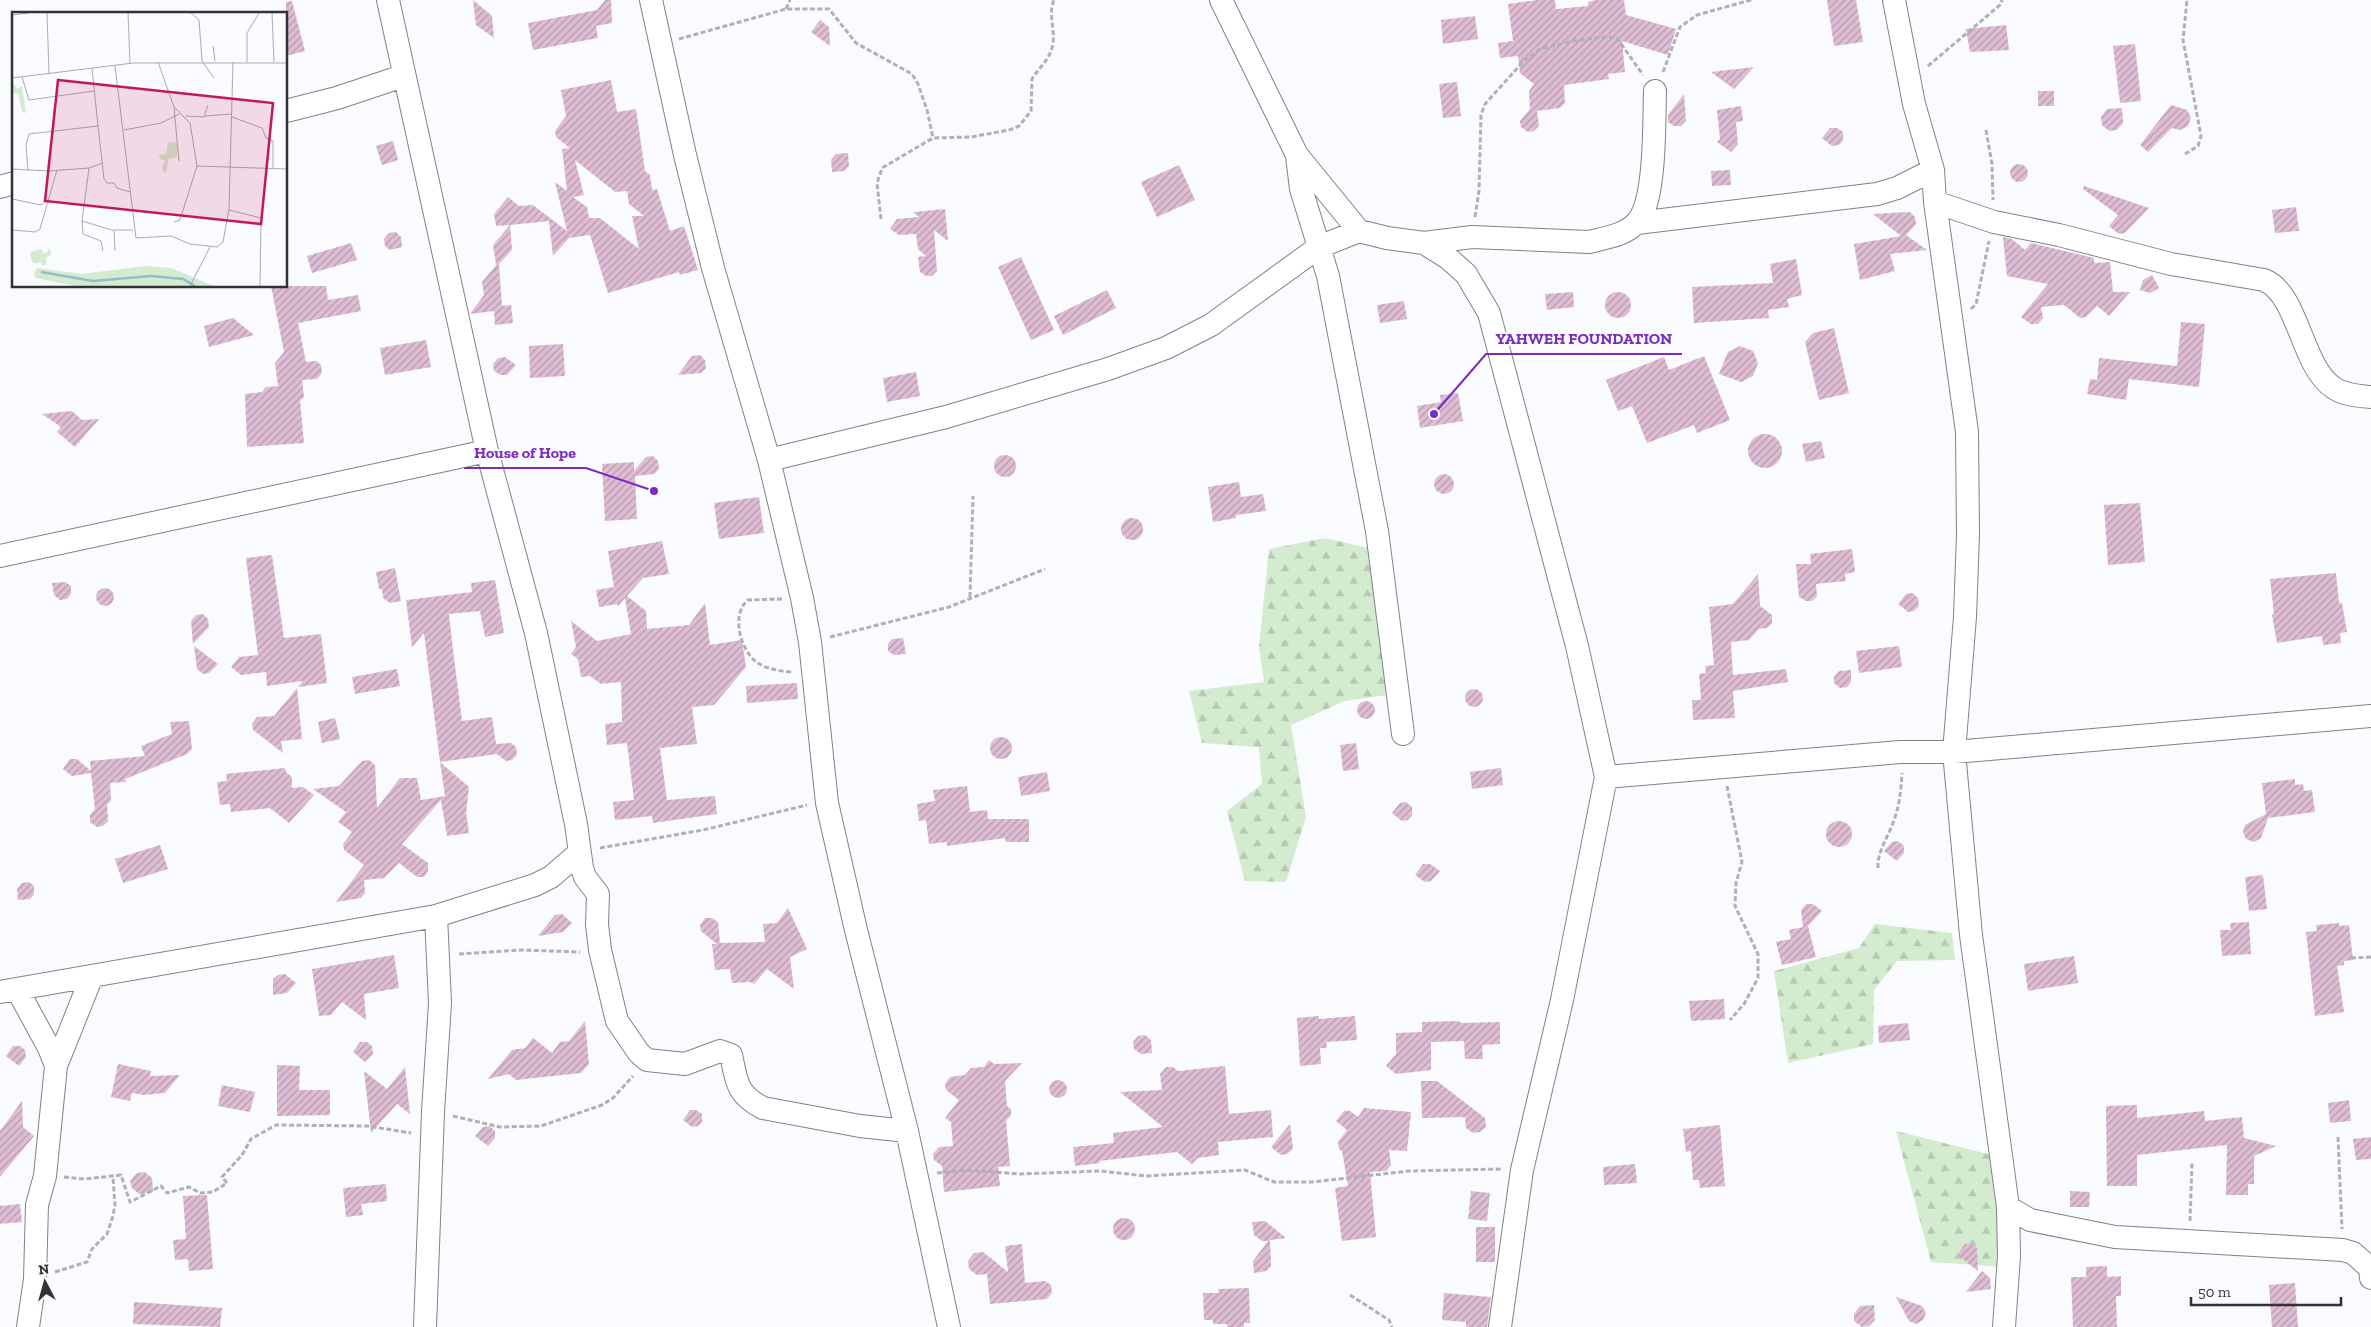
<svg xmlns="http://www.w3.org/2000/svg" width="2371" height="1327" font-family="'Zilla Slab',serif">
<defs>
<pattern id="forest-firs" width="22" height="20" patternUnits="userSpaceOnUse" patternTransform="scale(1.25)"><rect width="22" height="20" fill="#d3ebce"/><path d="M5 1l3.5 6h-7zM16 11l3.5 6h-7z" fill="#b6cab2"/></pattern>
<pattern id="building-hatch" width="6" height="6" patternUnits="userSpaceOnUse" patternTransform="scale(1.25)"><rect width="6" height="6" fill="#dfbdd4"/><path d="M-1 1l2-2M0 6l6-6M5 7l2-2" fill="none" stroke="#b59aad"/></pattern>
</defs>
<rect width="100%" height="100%" fill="#f9fbfe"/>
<path fill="url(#forest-firs)" d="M1325,538L1372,549L1387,695L1345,701L1291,725L1306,817L1286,882L1245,881L1227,811L1262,784L1259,747L1202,743L1189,691L1264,682L1259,647L1269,549Z
M1875,924L1952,933L1955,960L1897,961L1874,990L1873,1044L1788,1063L1774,971L1859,948Z
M1896,1131L1992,1155L2006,1267L1931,1262Z"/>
<path fill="url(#building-hatch)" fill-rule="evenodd" d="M473,0L492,16L494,38L476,25Z
M605,0H611L612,23L596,26L598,38L533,50L528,23L597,10Z
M1537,0H1555L1556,9L1588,6V2L1596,0H1624L1626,15L1676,29L1668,55L1622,41L1625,72L1608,74L1609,79L1564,85L1565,103L1560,108L1537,111L1539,126L1534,131L1528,132L1521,127L1520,121L1530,109L1529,91L1534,84L1520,73L1518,56L1500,58L1498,43L1513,41L1508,4Z
M1827,0H1856L1863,42L1834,46Z
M292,1L305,51L286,56V2Z
M1475,16L1478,39L1443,44L1441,20Z
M820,20L829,27L830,46L811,32Z
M2006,25L2009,50L1970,52L1966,29Z
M2135,44L2141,101L2120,103L2113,46Z
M1754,67L1734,89L1711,72Z
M611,80L617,112L636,109L645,171L650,175L652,190L657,189L670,231L684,226L698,270L680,275L679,272L608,293L590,235L569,238L553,256L549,221L510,225L512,250L499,264L502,306L511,305L513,323L495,325L494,311L470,314L484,295L482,282L496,265L493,245L510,225L496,226L494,214L508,197L519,206L533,205L567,231L555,182L567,191L562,149L570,148L556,137L555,131L566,116L561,90ZM575,160L615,192L627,191L629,204L644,216H632L639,249L600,218H589L587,207L573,197L584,195Z
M1457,82L1461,116L1443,118L1439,84Z
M2038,91H2054V106H2038Z
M1684,94L1686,121L1681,126H1674L1668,122V115Z
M2171,105L2187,110L2191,117L2188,126L2180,130L2172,128L2148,152L2140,145Z
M1741,106L1743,121L1736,122L1738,144L1731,152L1717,142L1720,139L1717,110Z
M2122,108L2123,123L2117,130L2109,131L2102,125L2101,117L2107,109Z
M1830,128H1837L1843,132V140L1839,145L1832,146L1822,138Z
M393,141L398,160L382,165L376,146Z
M848,153L849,166L844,171L832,172L831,160L836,154Z
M2010 173a9 9 0 1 1 18 0a9 9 0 1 1-18 0Z
M1179,165L1195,200L1157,217L1141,182Z
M1730,170L1731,185L1712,186L1711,171Z
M2084,186L2149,208L2125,233L2119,234L2109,226L2118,215L2083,189Z
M2296,207L2299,231L2275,233L2272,210Z
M945,209L948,241L934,230L937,271L932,276H926L920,272L918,257L926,256L918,249L916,234L899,235L890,229L897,219L919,217L913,212Z
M1910,212L1915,217L1916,224L1906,235L1927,250L1890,254L1895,271L1860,280L1854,244L1901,236L1873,214Z
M396,232L401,237L402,247L390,250L385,246L384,239L389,233Z
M2003,237L2012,239L2025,250L2031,243L2094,258V263L2110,262L2113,292H2130L2109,316L2097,306L2086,317L2080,318L2064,305L2041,307L2043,318L2038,324H2031L2021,317L2048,284L2007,276Z
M351,243L357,260L312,273L307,256Z
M1021,257L1054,330L1031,340L998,267Z
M1796,259L1802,295L1787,299L1789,307L1768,310L1769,318L1694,323L1692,287L1773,283L1770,264Z
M2152,275L2159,288L2150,293L2140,290L2143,280Z
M271,286H326L328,300L358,295L361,311L298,323L306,362L316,361L321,365L322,373L317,379L302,380L304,397L300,401L304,443L247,447L245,394L262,392L266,387L278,386L275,363L284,352Z
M1107,290L1116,308L1063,335L1054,316Z
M1573,292L1574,307L1547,310L1545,294Z
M1605 305a13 13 0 1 1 26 0a13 13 0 1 1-26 0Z
M1404,301L1407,319L1380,323L1377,305Z
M233,318L254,335L209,347L204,326Z
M2181,322L2205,324L2199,387L2129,379L2126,400L2087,394L2090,379L2097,380L2099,358L2177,366Z
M1834,328L1849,393L1819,400L1805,342L1813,333Z
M426,340L431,367L385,375L380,348Z
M563,344L565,376L530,378L529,346Z
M1740,346L1753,351L1758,363L1753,376L1741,382L1719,374L1728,352Z
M700,355L705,360L706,368L701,373L678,375L692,356Z
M1704,356L1730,420L1697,433L1694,425L1647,443L1632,406L1618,411L1606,380L1664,357L1669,370Z
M505,357L516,365L507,375H501L494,371L493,364L498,358Z
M916,372L920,396L887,402L883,378Z
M1458,393L1463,421L1420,428L1417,406L1441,402L1440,395Z
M72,411L82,420L99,419L75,447L57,432L61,427L42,414Z
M1748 451a17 17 0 1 1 34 0a17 17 0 1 1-34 0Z
M1821,441L1825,458L1806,462L1802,444Z
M994 466a11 11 0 1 1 22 0a11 11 0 1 1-22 0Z
M653,456L658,461L659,469L654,474L635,476L637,519L605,521L602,464L634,462V471L646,457Z
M1434 484a10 10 0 1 1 20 0a10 10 0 1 1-20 0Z
M1239,482L1241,497L1263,494L1266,511L1236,515V518L1213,522L1208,487Z
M759,497L764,533L719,539L714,503Z
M2140,503L2145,562L2108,565L2104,505Z
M1121 529a11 11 0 1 1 22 0a11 11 0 1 1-22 0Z
M662,541L669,574L643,578L627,596L646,611L647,629L689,625L705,603L710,645L742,640L746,667L714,705L692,707L697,744L660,748L667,800L715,796L717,814L653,823L652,816L615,820L613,802L634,800L627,743L607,745L605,724L622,722L621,682L601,684L590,676L581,677L578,659L571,654L576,647L571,621L597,641L631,634L625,598L618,606L617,604L599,607L596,590L614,587L608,551Z
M1852,549L1855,572L1845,574L1846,581L1816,584L1817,596L1812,601H1806L1799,597L1796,564H1811L1810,554Z
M272,555L284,638L321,634L327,683L298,687L303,681L267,686L266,672L241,675L231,667L239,657L258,655L246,558Z
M395,568L401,601L390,603L383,598L382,589H379L376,572Z
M2336,573L2339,603H2342L2347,632L2340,633L2341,643L2323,645L2322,636L2277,643L2272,615L2274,614L2270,579Z
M1758,574L1760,606L1772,615V623L1767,628L1759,629L1749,640L1731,642L1733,675L1786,669L1788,682L1733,691L1735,718L1693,720L1692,700H1701L1699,674L1706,673L1705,666L1714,665L1709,607L1733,604Z
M495,580L504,633L485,637L480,611L449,614L453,650L462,721L492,717L496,744L511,743L516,747L517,755L512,760L506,761L497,754L440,762L424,633L412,647L406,600L472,592L471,583Z
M65,582L71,586V594L67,599L60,600L54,595L52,583Z
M96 597a9 9 0 1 1 18 0a9 9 0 1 1-18 0Z
M1913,593L1918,598L1919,606L1914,611L1908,612L1898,604L1906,594Z
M203,614L208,619L209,627L193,644L191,621L196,615Z
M903,638L906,654L894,655L888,651V644L892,639Z
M194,646L218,664L209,673L203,674L197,669Z
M1899,646L1902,667L1859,673L1856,651Z
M397,669L400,686L355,694L352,677Z
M1851,670V682L1847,687L1840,688L1834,683V677L1839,671Z
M797,683L798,699L747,703L746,686Z
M297,688L302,739L281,741L283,753L253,730L252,724L257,717L274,716Z
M1465 698a9 9 0 1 1 18 0a9 9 0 1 1-18 0Z
M1357 710a9 9 0 1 1 18 0a9 9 0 1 1-18 0Z
M335,718L340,739L322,743L318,722Z
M189,721L192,749L187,754L125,779L126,782L110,783L111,800L107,805L108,821L103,826L97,827L90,822V815L95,809L91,773L72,776L63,769L70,759H77L91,771L90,761L145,756L141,746L172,734L170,722Z
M990 748a11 11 0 1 1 22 0a11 11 0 1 1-22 0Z
M1356,743L1359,769L1343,771L1340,745Z
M369,760L375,765L377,808L400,778H417L421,800L445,796L440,762L469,787L466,813L469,833L447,836L441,800L402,844L428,863V871L424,877H417L399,863L384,878L364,880L365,893L361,898L336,902L364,865L344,850L343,844L352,832L338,822L346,812L313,789L339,786L362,761Z
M285,768L286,772L292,777V788L303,787L314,795L289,823L270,808L231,812L230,804L220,805L217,782L227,781L226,774Z
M1501,768L1503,785L1472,789L1470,772Z
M1047,772L1050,791L1021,796L1018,777Z
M2295,779V785L2303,784L2304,791L2312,790L2315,812L2268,818L2261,838L2254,842L2246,839L2243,832L2245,825L2266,814L2262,783Z
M967,786L970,812L987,810L988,819H1029V842H1006L1005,838L947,846V842L929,844L926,820L919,821L917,804L935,801L933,790Z
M1406,802L1412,807V815L1408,820L1402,821L1392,813L1400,803Z
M1826 834a13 13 0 1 1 26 0a13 13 0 1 1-26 0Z
M1898,841L1904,846V853L1897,861L1884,851L1892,842Z
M160,845L168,869L123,883L115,859Z
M1423,864H1430L1440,871L1431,881L1425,882L1415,875Z
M2263,875L2267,909L2249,911L2245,877Z
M29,882L34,886V894L30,899L18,900L17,889L22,883Z
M1806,904H1813L1822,911L1808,926L1816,957L1782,965L1776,942L1791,939L1789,930L1803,927L1801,910Z
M788,908L807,949L790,957L794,989L767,969L754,984L750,982L732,983L730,969L715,970L712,944H717L701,931L700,925L705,918H712L718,922L720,943L765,942L763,924L777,923Z
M562,914L572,923L563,932L538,936L555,915Z
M2249,922L2251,954L2222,956L2220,930H2231L2230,923Z
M2339,923V926L2349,925L2353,960L2344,961V965L2337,966L2344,1012L2315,1016L2306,932L2317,931L2316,925Z
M394,955L399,988L364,994L366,1020L342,1002L331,1015L319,1016L312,969Z
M2074,956L2078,983L2028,991L2024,964Z
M285,974L296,983L287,993L273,995V979L278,975Z
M1724,999L1725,1019L1691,1021L1689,1001Z
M1319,1016V1019L1355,1016L1357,1040L1326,1042L1327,1048H1320L1321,1064L1300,1066L1297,1018Z
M585,1021L589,1064L581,1073L516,1080L509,1074L488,1079L512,1050L525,1048L533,1038L552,1053L560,1042L569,1041Z
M1460,1021V1023L1500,1022V1044L1482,1045L1483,1059H1465L1464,1041L1431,1042V1070L1396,1074L1386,1066L1396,1054V1033L1422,1032V1022Z
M1908,1023L1910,1040L1879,1043L1878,1026Z
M1145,1035L1151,1040L1152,1053L1141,1054L1134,1049L1133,1042L1138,1036Z
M360,1042H367L372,1046L373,1054L365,1062L353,1052Z
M13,1046H20L25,1050L26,1057L19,1066L6,1056Z
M989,1060L994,1064L1022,1063L1005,1081L1007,1106L1011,1109V1115L1006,1121L1010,1166L998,1167L1000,1186L944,1192L942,1166L934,1160L933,1154L939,1147L953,1146L951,1122L945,1118L959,1100L946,1090L945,1084L950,1077L965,1075L971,1068L984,1067Z
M118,1064L151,1071L150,1076L180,1075L165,1093L144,1095L132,1093L130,1101L111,1097Z
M277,1065L300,1066L299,1090H330V1115L277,1116Z
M1225,1066L1229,1114L1271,1110L1273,1137L1218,1142L1219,1155L1198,1158L1192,1164L1177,1152L1099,1161L1100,1163L1075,1166L1073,1147L1114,1143L1113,1133L1163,1127L1120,1092L1162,1090L1160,1074L1166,1067H1173L1178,1071Z
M405,1067L410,1114L397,1104L371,1133L364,1071L387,1089Z
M1049 1089a9 9 0 1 1 18 0a9 9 0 1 1-18 0Z
M1421,1081H1437L1485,1118L1486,1127L1480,1132L1473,1133L1466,1128L1465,1117L1422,1118Z
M222,1085L255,1092L250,1112L218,1106Z
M2349,1100L2351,1121L2330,1123L2328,1103Z
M22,1101L23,1127L34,1136L0,1177V1131Z
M2137,1105V1118L2204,1111L2205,1121L2242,1117L2244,1138L2276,1146L2254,1156V1184H2248V1195H2226L2227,1145L2137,1155V1186H2107L2106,1106Z
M1364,1108L1411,1112L1407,1151L1389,1150L1391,1165L1386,1171L1370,1172L1376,1237L1342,1241L1335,1188L1348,1186L1342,1151L1339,1149L1338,1142L1347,1130L1336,1121L1344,1111H1350L1358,1117Z
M690,1110H696L702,1114V1122L698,1126L692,1127L683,1120Z
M1290,1124L1293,1149L1287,1154L1281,1155L1271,1147Z
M1720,1125L1725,1186L1700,1188L1699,1180H1693L1691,1151L1686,1152L1683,1129Z
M489,1126L495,1131V1138L488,1146L475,1136L483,1127Z
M2371,1137V1159L2356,1160L2353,1139Z
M1635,1164L1637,1183L1604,1185L1603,1167Z
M145,1172L152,1178L153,1192L139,1194L132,1188L130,1181L137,1173Z
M386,1184L387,1201L361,1204L363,1215L346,1217L343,1188Z
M1471,1191L1490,1193L1487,1221L1468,1219Z
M2070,1191L2090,1192L2089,1207H2070Z
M207,1195L213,1269L189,1271L188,1259L175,1260L173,1240L186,1239L183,1196Z
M20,1204L22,1222L0,1224V1206Z
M1113 1229a11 11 0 1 1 22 0a11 11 0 1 1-22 0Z
M1265,1221L1286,1238L1270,1240L1271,1266L1266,1271L1254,1273L1253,1261L1268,1241H1262L1254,1235L1252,1222Z
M1476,1227H1495V1262H1476Z
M1022,1244L1025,1283L1045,1281L1051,1285L1052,1293L1047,1299L990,1304L987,1274L977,1275L969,1269L968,1261L974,1253L983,1252L1008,1272L1005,1246Z
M1965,1244H1971L1977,1248L1978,1271L1960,1257V1251Z
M2107,1266V1277L2121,1276V1296H2116L2117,1327H2073L2071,1277H2086V1267Z
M1982,1271L1990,1278L1991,1289L1966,1292Z
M2295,1283L2298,1327H2272L2269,1285Z
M1249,1288L1250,1323H1244V1327H1227V1324H1213V1320H1204L1203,1293H1219L1218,1289Z
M1444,1293L1491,1297L1487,1327H1466V1322L1442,1320Z
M1896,1297L1922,1306L1926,1313L1923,1320L1916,1324L1909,1321Z
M134,1302L222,1308L220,1327L133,1324Z
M1874,1305L1875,1320L1869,1326L1862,1327L1854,1321V1314L1860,1306Z"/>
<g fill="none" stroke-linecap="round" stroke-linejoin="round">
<defs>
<path id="street" d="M651,0L685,155L713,268L769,460L802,598L810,642L827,803L856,930L907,1131L949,1327
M1221,0L1297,155L1359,231L1387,238L1424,243L1448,258L1466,274L1489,313L1577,646L1606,777L1562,1000L1522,1170L1500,1327
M1894,0L1914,104L1933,170L1935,202L1967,432L1968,534L1965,617L1954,752L1971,935L2008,1207L2009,1256L2004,1327
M286,111L337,98L403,76
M1297,156L1301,189L1328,276L1377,531L1403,734
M0,187L14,183
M1935,202L1994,222L2059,235L2171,264L2264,280C2299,294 2301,367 2334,388C2344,395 2359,396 2371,397
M1637,223L1877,194L1897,188L1933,170
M1424,243L1472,237L1589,242C1605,238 1627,235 1638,221C1656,199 1654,121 1655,91
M487,451L536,633L576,824L582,868L585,877L598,894L597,924L600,950L617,1021L639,1053L647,1060L685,1064L720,1051L731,1055C737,1082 736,1094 763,1108L860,1126L907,1131
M769,460L946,417L1108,369L1166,348L1211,325L1319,247L1359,231
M0,556L487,451L388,0
M1606,777L1900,752H1954L2371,716
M17,989L49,1048L56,1066
M0,992L436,916L535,885L551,877L580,852
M2008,1207L2030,1220L2115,1237L2343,1250L2353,1253L2370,1268L2371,1278
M28,1327L35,1279L37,1205L45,1176L56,1066L92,976
M425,1327L433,1112L440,1003L436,916"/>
</defs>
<use href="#street" stroke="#7f8287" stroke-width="24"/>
<path stroke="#afb1b4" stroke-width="3" stroke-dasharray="5 2.5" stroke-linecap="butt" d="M786,9L790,0
M679,39L786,9H829L856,43L912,74L918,84L927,110L933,138
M1928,66L2000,5L2002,0
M1663,72L1680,27L1697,15L1751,0
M1986,130L1992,164L1993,200
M2185,154L2198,146L2201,136L2183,40L2187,0
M1475,217L1479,191L1481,115L1485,104L1522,63L1540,49L1572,41L1605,37L1617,38L1643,75
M881,219L877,183L882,168L933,138L971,137L1009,130L1019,126L1031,111L1032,79C1040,66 1051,59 1053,43C1055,29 1048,13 1054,0
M1971,309L1976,304L1989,241
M970,597L973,496
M782,599L748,600C731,614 740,647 754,660C764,669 780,671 792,672
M830,637L949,607L1045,569
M1727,786L1742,862L1736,883L1735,906L1758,954V978L1744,1004L1730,1020
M600,848L703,830L807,805
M1878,868C1877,851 1889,836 1894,820C1900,804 1901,789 1902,773
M459,954L521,950L580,952
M2351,958L2371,957
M453,1116L500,1127L541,1126L602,1105L613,1098L633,1076
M2338,1137L2342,1229
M937,1173L967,1170L1019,1174L1101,1171L1146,1176L1245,1170L1274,1182H1312L1409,1171L1502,1169
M64,1177L85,1179L121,1175L130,1202L161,1186L167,1193L189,1187L200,1193L213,1192L227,1183L222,1177L242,1155L251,1139L276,1125L367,1126L411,1133
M2190,1221L2192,1163
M55,1272L87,1262L92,1249L107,1234L112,1219L115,1206L113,1177
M1350,1295L1389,1320L1392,1327"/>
<use href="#street" stroke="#fff" stroke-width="22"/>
</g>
<g transform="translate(12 12)">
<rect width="275" height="275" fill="#f9fbfe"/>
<path d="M0,69L5,77L10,74L14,101L10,100L6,81L0,82ZM156,130L165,131V145L157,147L154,161L151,160L150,154L153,149L148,147L147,143L154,142ZM38,236L39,242L34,246V252L31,254L28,249L26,252L20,250L18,240L30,237L31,245V240L34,241Z" fill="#d3ebce"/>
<path d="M134,254L159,256L202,274H64L23,266L22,261L25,256L70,262Z" fill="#d3ebce"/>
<path fill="none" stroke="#94bccc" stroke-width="2.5" d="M29,260L81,269L139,264L171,267L183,274"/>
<path fill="none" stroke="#a9abae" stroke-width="1" d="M35,1L37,61M116,1L118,51M179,1L187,8L190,49L202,66M260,1L262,50M0,3L17,1M201,34L203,49M146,50L162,95L178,111L185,154L168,208L162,210M235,50V21L247,1M103,54L124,226L159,224L178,232L205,235L211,230L217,197L221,50M10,65L17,88L82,79M0,66L121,51H275M162,96L167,149M174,104L192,105L196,93M193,104L220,102M220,105L250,116L254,126L261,129V156M86,114L92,167L95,171H102L105,176L118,180M112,118L149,111L167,102M185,154L275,157M77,156L70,209L100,218H121M0,157L37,159L77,156L91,151M16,159L14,133L17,122L86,114L80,56M0,187L29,193L36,188M217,198L249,206L248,274M70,209L71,222L89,229L91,239M0,218L23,220L28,217L45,158M102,219L103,239M178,274L198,235"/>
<path fill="#c2185b" fill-opacity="0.15" stroke="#c2185b" stroke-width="2.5" d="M46,68L261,91L249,212L33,189Z"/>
<rect width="275" height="275" fill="none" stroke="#313235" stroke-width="2.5"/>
</g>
<path fill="none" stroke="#7b2cbf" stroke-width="2" d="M1434 414L1486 354H1682M654 491L586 468H464"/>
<g fill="#7b2cbf" stroke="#f9fbfe" stroke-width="2">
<circle cx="1434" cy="414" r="5"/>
<circle cx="654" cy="491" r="5"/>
</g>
<g font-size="16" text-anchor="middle" font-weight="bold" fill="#7b2cbf" stroke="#f9fbfe" stroke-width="4" stroke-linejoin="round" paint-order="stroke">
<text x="1584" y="344">YAHWEH FOUNDATION</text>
<text x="525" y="458">House of Hope</text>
</g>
<g transform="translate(45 1282) rotate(354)" stroke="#f9fbfe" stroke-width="4" paint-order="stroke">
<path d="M0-4L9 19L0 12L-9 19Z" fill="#313235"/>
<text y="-8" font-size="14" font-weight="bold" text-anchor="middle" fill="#313235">N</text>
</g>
<path d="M2191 1297v8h150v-8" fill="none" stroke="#313235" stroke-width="2.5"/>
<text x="2198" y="1297" font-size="15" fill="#313235" stroke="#f9fbfe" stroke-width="4" paint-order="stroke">50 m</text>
</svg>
